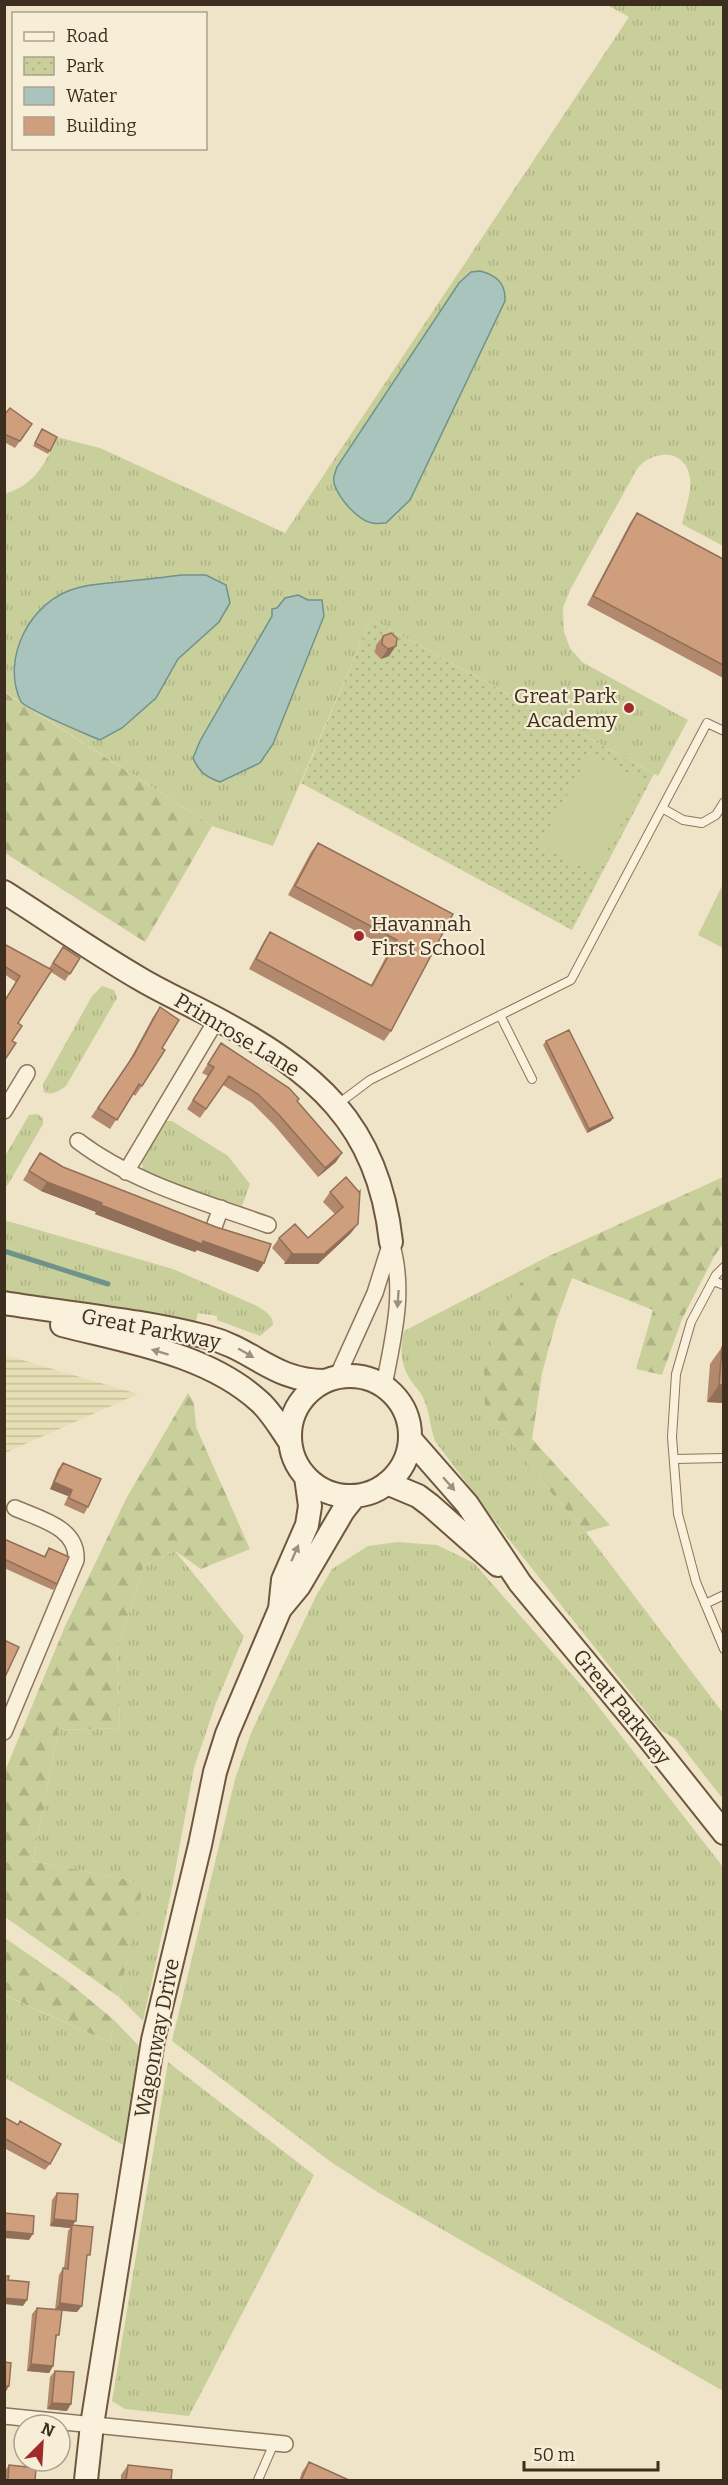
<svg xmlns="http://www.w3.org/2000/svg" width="728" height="2485" font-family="Bitter,serif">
<defs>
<pattern id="farmland-rules" width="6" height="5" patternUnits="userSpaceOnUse" patternTransform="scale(1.5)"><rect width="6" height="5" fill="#e6deb5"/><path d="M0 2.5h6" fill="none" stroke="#c6bf9b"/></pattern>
<pattern id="grass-tufts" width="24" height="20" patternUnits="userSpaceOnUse" patternTransform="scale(1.5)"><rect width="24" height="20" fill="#c9cf9b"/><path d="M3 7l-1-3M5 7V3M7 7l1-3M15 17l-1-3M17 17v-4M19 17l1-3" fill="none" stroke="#aeb285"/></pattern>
<pattern id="forest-firs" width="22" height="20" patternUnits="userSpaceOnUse" patternTransform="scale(1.5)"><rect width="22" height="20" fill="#c9cf9b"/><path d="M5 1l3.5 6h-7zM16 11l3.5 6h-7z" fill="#aeb285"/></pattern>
<pattern id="park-dots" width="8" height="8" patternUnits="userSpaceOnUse" patternTransform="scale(1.5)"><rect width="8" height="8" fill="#c9cf9b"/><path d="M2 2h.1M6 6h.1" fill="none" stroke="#aeb285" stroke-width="1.8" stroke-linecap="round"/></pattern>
</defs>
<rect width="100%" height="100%" fill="#f0e4c8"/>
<path fill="url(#farmland-rules)" d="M4,1355H5L138,1394L5,1453Z"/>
<path fill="url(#grass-tufts)" d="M607,5H723V546L682,524C685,510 692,492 690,478C686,448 652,449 637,469L570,590L563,608L564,632L570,648L582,662L688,720L658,776L371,619L273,846L212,826L5,692L4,494C34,486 46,463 57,437L100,448L285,533L629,17Z
M102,986L114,990L117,998L66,1086C59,1091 52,1096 44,1092L43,1084L92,996Z
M37,1114L43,1118V1124L7,1186H5V1156L29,1115Z
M165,1121H172L228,1156L250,1184L242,1206L143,1173L142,1162Z
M4,1220L173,1269L257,1306C266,1312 273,1315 273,1325L260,1336L217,1320V1316L198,1313L195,1325L5,1294Z
M549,1256L521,1282L485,1406L552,1494L586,1532L723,1713V1799L676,1739L661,1731L507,1537L435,1441C430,1427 430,1414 424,1400C422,1394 418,1390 414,1385C401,1367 399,1353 404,1331Z
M397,1542L437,1545L474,1563L588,1693L723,1867V2391L379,2193L331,2162L172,2041L235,1779L251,1733L316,1596L332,1569L368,1546Z
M175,1551L244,1636L216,1703L194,1768L171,1893L143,2021L119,1997L143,1883L33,1861L58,1730L120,1728L117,1651L144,1565Z
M4,1995L111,2043L114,2020L139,2046L123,2145L5,2078Z
M168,2062L314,2175L189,2416L125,2409L112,2401Z"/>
<path fill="url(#forest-firs)" d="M4,692L212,826L145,942L5,853Z
M723,1177V1244L715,1255L682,1319L662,1375L636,1369L653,1310L572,1278L556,1322L542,1373L532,1439L610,1525L586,1532L552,1494L485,1406L484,1368L498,1321L521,1282L549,1256Z
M188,1393L194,1403L196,1427L250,1549L201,1569L175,1551L144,1565L117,1651L120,1728L58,1730L33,1861L144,1883L119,1997L5,1917V1771L66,1624L127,1497Z
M5,1938L67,1981L114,2020L111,2043L5,1995Z"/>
<path fill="url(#park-dots)" d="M371,619L654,774L572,930L301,783Z"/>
<path fill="#c9cf9b" d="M590,753L644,782L594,874L540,845Z
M723,884V948L698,935Z"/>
<path fill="#a9c4bc" stroke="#6f938a" stroke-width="1.5" d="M480,271C496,275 506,283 505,301L410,500L386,523C382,523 376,524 372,523C357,520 340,499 335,486C332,479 335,473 337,467L459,283L471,272Z
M181,575H206L226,585L230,603L219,622L178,659L156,698L122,728L100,740C84,733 32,712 21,702C0,658 31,600 77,588C90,584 104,584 118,582C139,580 160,578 181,575Z
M298,595L308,600H322L324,616L273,744L260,763L220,782C206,777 199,772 193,758L200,741L272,616V609L277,608L285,598Z"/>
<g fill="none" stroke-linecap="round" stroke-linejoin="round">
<path stroke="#6f938a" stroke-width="5" d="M4,1251L108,1284"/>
<defs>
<path id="lane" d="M662,808L683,820L702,823L716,815L724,802
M500,1015L532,1079
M338,1104L370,1080L571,980L707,723L724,731
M724,1267L716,1275L691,1322L676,1374L672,1437L678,1514L696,1582L724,1649
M713,1281L724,1285
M674,1459L724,1458
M705,1604L724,1595
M258,2480L274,2443"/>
<path id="street" d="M4,1111L27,1073
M78,1141C133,1183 204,1202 268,1225
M126,1172L217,1019
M214,1227L221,1208
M337,1377L375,1293L391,1242
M384,1386C393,1337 406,1291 391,1242
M4,1732L76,1560C78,1527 39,1519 15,1508
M4,2416L285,2444"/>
<path id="secondary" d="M4,892C50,921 95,953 142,980C166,994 191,1005 215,1018C315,1071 378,1123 391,1242
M4,1303C72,1314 141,1320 207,1337C254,1349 273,1381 325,1381
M62,1325C128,1342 208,1354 260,1402C272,1413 281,1429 290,1442
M290 1436a60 60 0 1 1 120 0a60 60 0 1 1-120 0Z
M411,1440L467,1504L520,1583L647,1736L724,1833
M387,1483L418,1496L430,1505L498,1565
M280,1609L283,1580L307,1525L310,1506L306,1477
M86,2480L92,2425L153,2040L200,1845L215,1772L227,1734L280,1609L299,1586L343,1511L354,1497"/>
</defs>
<use href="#lane" stroke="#8d765c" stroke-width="10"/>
<use href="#street" stroke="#8d765c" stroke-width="18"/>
<use href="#secondary" stroke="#6f573f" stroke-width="26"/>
<use href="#lane" stroke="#faf1dc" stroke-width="8"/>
<use href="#street" stroke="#faf1dc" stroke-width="15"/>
<use href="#secondary" stroke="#faf1dc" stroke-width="22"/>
</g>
<path fill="#b2896c" d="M4,415L32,424L15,448L4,442Z
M42,429L50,451L48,454L33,446Z
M637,513L723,559V678L587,605L630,523Z
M391,633L389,656L381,659L375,653L376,645L383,636Z
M318,843L453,914L391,1031L384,1041L249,969L264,941L270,932L371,985L390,949L288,895L311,852Z
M4,944L49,968L63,947L80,958L65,981L51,972L18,1023L4,1061V1001L16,982L4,974Z
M160,1007L162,1048L142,1086L135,1096L133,1094L110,1129L91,1117L127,1065L153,1017Z
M546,1041L611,1121L587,1133L543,1045Z
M221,1043L299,1099L297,1101L336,1162L318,1177L274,1125L252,1103L223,1085L200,1118L187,1109L208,1076L202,1073Z
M40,1153L63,1167L264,1263L258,1272L197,1250L195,1252L95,1214L96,1212L41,1191L23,1180Z
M346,1177L351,1233L318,1264H284L285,1262L272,1248L279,1238H308L335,1214L323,1202L330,1192Z
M722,1347H723V1403L707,1402L710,1364Z
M63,1463L88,1507L84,1514L64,1505L68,1496L50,1489L58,1469Z
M4,1539L44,1556L49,1548L57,1584L53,1590L4,1568Z
M4,2117L50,2164L45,2170L4,2148Z
M57,2193L73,2225L86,2261L77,2312L62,2311L56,2340L53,2366L49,2373L27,2371L32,2314L37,2308L55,2310L59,2275L63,2268H64L68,2231L70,2228L50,2226L52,2200Z
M55,2371L67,2411L47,2409L50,2377Z
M33,2461H55L38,2471Z
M309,2462L351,2481H299L302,2472Z
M9,2465L35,2481H4V2472Z
M128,2465L171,2481H121V2475Z"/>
<path fill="#916f58" d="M396,646L389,656L381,659L388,649Z
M613,1118L611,1121L587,1133L589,1129Z
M342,1153L336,1162L318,1177L325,1168Z
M47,1182L102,1203L96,1212L41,1191Z
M101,1205L203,1241L264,1263L258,1272L197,1250L195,1252L175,1245L95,1214Z
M358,1224L351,1233L318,1264H284L291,1254Z
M719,1385H723V1403L707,1402Z
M54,1482L72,1490L68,1496L50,1489Z
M54,2219L76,2221L70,2228L50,2226Z
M4,2231L33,2234L29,2240L4,2238Z
M4,2298L27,2300L23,2306L4,2304Z
M60,2303L82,2306L77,2312L55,2310Z
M31,2364L53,2366L49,2373L27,2371Z
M4,2386H9L5,2393Z
M52,2403L71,2404L67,2411L47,2409Z
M52,2461H55L38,2471L41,2468Z"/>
<path fill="#cf9f7d" stroke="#916f58" stroke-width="1.5" d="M10,408L32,424L20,441L4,434V415Z
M42,429L57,437L50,451L35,443Z
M637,513L723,559V665L593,596Z
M391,633L397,638L396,646L388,649L382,644L383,636Z
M318,843L453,914L391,1031L256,959L270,932L372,986L397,940L295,886Z
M4,944L52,970L18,1023L22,1026L12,1041L16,1043L4,1061V1002L20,976L4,966Z
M63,947L80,958L70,974L53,963Z
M160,1007L179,1020L162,1048L165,1050L142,1086L139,1084L117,1120L98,1108L134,1055Z
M569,1030L613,1118L589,1129L546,1041Z
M221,1043L289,1088L299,1099L297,1101L342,1153L325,1168L280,1116L258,1094L229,1076L206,1109L193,1100L214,1067L208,1064Z
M40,1153L63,1167L216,1227L271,1244L264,1263L203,1241L202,1244L181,1236L101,1205L102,1203L47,1182L29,1171Z
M346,1177L359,1192L360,1191L358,1224L324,1254H291L292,1253L279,1238L295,1224L308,1238L343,1207L330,1192Z
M722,1347H723V1385H719Z
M63,1463L101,1479L88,1507L69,1498L72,1490L54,1482Z
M4,1539L45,1557L49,1548L69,1557L57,1584L4,1559Z
M4,1640L19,1647L4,1679Z
M4,2117L18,2125L20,2121L61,2144L50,2164L4,2138Z
M57,2193L78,2194L76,2221L54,2219Z
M4,2213L34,2216L33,2234L4,2231Z
M72,2225L93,2227L90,2255H87L82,2306L60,2303L63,2268L68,2269Z
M4,2276H9L8,2280L29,2282L27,2300L4,2298Z
M37,2308L62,2310L59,2335H56L53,2366L31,2364Z
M4,2362L11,2363L9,2386H4Z
M55,2371L74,2372L71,2404L52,2403Z
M37,2461H52L41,2468Z
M309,2462L351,2481H301Z
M9,2465L36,2468L35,2481H8Z
M128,2465L172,2470L171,2481H126Z"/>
<defs><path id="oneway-solid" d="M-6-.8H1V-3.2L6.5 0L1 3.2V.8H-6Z" transform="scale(1.5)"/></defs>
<g fill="#9c907e">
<use href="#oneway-solid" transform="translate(398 1299) rotate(94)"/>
<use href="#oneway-solid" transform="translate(160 1352) rotate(-163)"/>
<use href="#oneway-solid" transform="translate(246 1353) rotate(30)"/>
<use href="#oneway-solid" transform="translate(449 1484) rotate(49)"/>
<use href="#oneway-solid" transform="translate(295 1553) rotate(-66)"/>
</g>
<g fill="#9e2a2b" stroke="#f7eed8" stroke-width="2">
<circle cx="629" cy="708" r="6"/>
<circle cx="359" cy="936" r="6"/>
</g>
<g text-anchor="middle" stroke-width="4.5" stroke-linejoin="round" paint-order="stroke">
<g font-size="21" fill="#3d2e20" stroke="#f7eed8" text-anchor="end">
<text x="617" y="703">Great Park<tspan x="617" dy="24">Academy</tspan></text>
<text x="371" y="931" text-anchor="start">Havannah<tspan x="371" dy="24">First School</tspan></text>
</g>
<g font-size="21" fill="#3d2e20" stroke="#f7eed8">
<text transform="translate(237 1035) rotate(31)" y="7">Primrose Lane</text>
<text transform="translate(151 1329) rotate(11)" y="7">Great Parkway</text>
<text transform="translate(622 1707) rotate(51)" y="7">Great Parkway</text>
<text transform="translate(157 2038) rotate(-79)" y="7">Wagonway Drive</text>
</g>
</g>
<rect width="728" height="2485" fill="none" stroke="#3d2e20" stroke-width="12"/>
<rect x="12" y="12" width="195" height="138" fill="#f7eed8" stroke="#ada18e" stroke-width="1.5"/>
<rect x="24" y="32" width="30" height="9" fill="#faf1dc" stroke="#ada18e" stroke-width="1.5"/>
<text x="66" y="42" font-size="18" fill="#3d2e20">Road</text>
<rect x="24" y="57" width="30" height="18" fill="url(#park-dots)" stroke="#ada18e" stroke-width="1.5"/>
<text x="66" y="72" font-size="18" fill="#3d2e20">Park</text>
<rect x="24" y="87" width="30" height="18" fill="#a9c4bc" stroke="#ada18e" stroke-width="1.5"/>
<text x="66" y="102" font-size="18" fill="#3d2e20">Water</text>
<rect x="24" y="117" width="30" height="18" fill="#cf9f7d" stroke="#ada18e" stroke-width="1.5"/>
<text x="66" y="132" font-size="18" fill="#3d2e20">Building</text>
<g transform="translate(42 2443) rotate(24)"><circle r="28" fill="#f7eed8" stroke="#ada18e" stroke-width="1.5"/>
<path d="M0-4.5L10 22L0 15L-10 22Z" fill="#9e2a2b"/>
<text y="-9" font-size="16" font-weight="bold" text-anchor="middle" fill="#3d2e20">N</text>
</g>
<path d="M524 2461v9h134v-9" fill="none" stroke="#3d2e20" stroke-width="3"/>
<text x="533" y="2461" font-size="18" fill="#3d2e20" stroke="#f7eed8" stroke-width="4.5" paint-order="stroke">50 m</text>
</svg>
